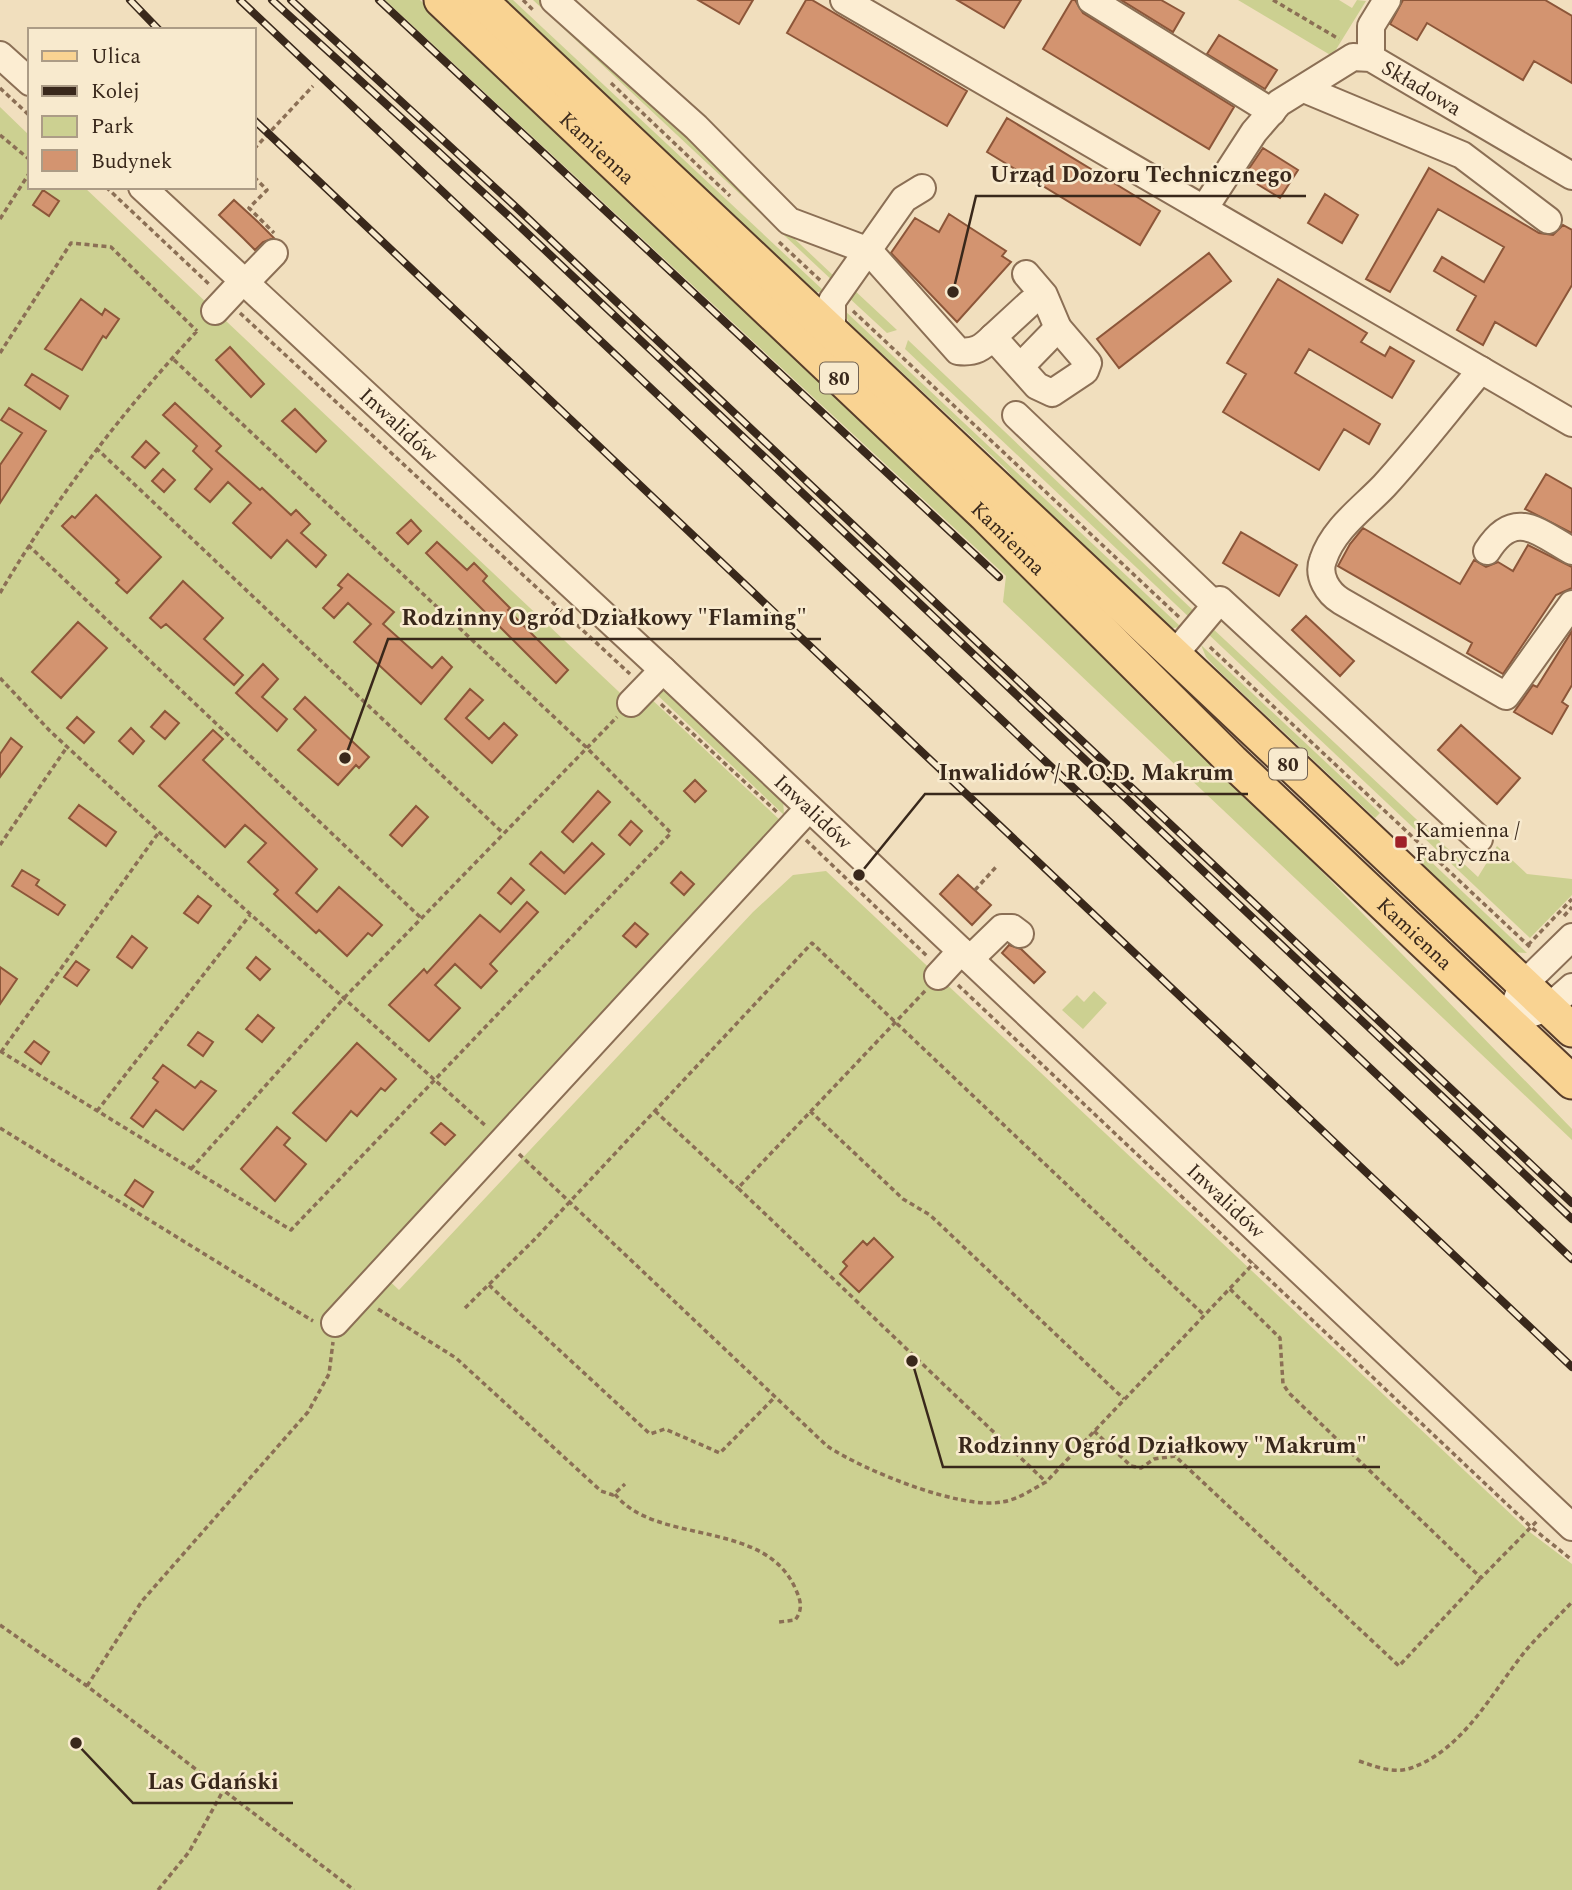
<svg xmlns="http://www.w3.org/2000/svg" width="1572" height="1890" font-family="Spectral,serif">
<rect width="100%" height="100%" fill="#f1dfbe"/>
<path fill="#ccd091" d="M385,0H420L1086,629L1572,1129V1140L1003,602L1006,576Z
M490,0H513L824,291L808,294Z
M533,0H542L837,279L835,283Z
M1238,0H1339L1352,8L1357,0L1366,1L1332,56Z
M0,107L30,136V187H84L635,707L647,695L782,822L377,1269L399,1290L753,912L793,875L826,871L1531,1533L1572,1564V1890H0Z
M853,289L897,330L887,333L847,296Z
M843,309L1181,627L1166,629L1062,536L1006,469L849,323Z
M908,340L1197,614L1191,619L905,349Z
M1210,626L1478,877L1497,846L1527,874L1572,879V895L1530,938L1206,632Z
M1201,645L1380,813L1375,818L1218,670L1206,657Z
M660,684L783,799L784,815L651,689Z
M1424,855L1527,953L1511,952L1418,862Z
M1094,991L1107,1003L1083,1029L1062,1010L1077,995L1084,1002Z"/>
<path fill="#d39470" stroke="#8c5639" stroke-width="2" d="M698,0H753L739,24Z
M806,0H812L967,91L947,126L787,33Z
M957,0H1021L1004,28Z
M1072,0H1075L1083,13L1234,107L1209,149L1043,49Z
M1121,0H1161L1184,13L1173,32Z
M1403,0H1545L1572,16V83L1534,61L1523,80L1427,23L1417,40L1390,24Z
M1219,35L1277,70L1265,89L1207,54Z
M1007,118L1160,211L1140,245L987,152Z
M1263,148L1298,170L1280,198L1244,176Z
M1429,168L1539,233L1553,235L1563,225L1572,230V285L1536,346L1495,322L1483,345L1457,330L1476,296L1434,271L1442,257L1484,282L1504,247L1438,209L1390,292L1366,279Z
M43,190L59,201L49,216L33,205Z
M1325,194L1358,215L1342,243L1308,223Z
M234,200L258,222L274,238L263,242L255,250L243,238L219,215Z
M949,214L1006,251L1002,256L1011,262L957,322L891,253L915,218L939,232Z
M1209,253L1231,281L1119,368L1097,339Z
M1278,279L1367,333L1361,342L1385,356L1390,347L1414,361L1392,398L1309,349L1295,373L1380,424L1369,444L1344,429L1319,470L1223,412L1246,374L1227,363Z
M81,299L102,315L105,309L119,319L106,338L103,336L82,370L45,349Z
M230,347L264,384L251,397L216,360Z
M32,374L68,396L60,409L25,385Z
M175,403L221,446L216,451L260,490L262,488L291,515L296,510L310,524L301,533L326,555L316,567L287,540L271,558L233,523L251,503L228,482L210,502L195,489L212,469L193,451L197,446L163,415Z
M9,408L46,431L0,503V465L22,433L1,420Z
M295,409L326,441L316,452L282,421Z
M146,441L159,453L145,468L132,457Z
M163,469L175,480L164,492L152,481Z
M1546,474L1572,489V533L1525,509Z
M96,495L161,557L127,593L116,583L119,580L62,526L72,516L75,518Z
M411,520L421,531L408,544L397,533Z
M1363,528L1460,584L1474,560L1486,567L1498,562L1513,571L1528,545L1572,567V588L1556,595L1503,674L1467,653L1472,643L1338,566L1350,544Z
M1241,532L1297,565L1279,596L1223,563Z
M437,542L467,570L474,563L487,576L483,581L510,608L508,610L568,670L556,683L426,553Z
M348,574L394,612L383,624L432,668L442,657L452,667L421,704L354,642L371,624L348,603L334,618L323,608L342,588L338,585Z
M183,581L223,618L204,639L243,675L234,685L166,624L161,628L150,618Z
M1306,616L1354,661L1340,676L1292,630Z
M78,622L107,648L61,698L32,672Z
M1572,631V685L1562,702L1568,706L1552,734L1514,712L1533,685L1537,687Z
M263,664L278,679L262,697L287,719L277,731L236,693Z
M470,689L483,700L466,718L489,739L504,723L517,735L492,763L445,719Z
M305,697L369,757L359,768L356,765L338,785L298,750L316,730L294,709Z
M165,711L179,723L165,739L151,727Z
M77,717L94,732L84,743L67,728Z
M1461,725L1520,778L1497,804L1438,750Z
M131,728L144,741L133,754L119,741Z
M213,730L223,739L203,760L317,869L296,893L317,912L339,887L382,925L372,936L368,933L347,956L319,930L316,933L274,894L278,890L248,862L266,843L245,825L225,847L159,786Z
M11,738L22,747L0,777V754Z
M695,780L706,791L695,802L684,791Z
M598,791L610,802L573,842L562,832Z
M79,805L116,832L106,846L69,818Z
M416,806L428,817L402,846L390,835Z
M631,821L642,831L630,845L619,835Z
M592,843L604,854L565,894L530,864L541,852L564,873Z
M22,870L39,880L36,885L65,905L58,915L12,886Z
M681,872L694,884L684,895L671,883Z
M958,875L991,905L972,925L940,894Z
M511,878L524,890L511,904L498,893Z
M198,896L211,906L198,923L184,913Z
M527,902L538,912L490,964L497,971L481,988L455,964L435,985L460,1008L429,1041L389,1005L424,969L427,973L480,915L500,932Z
M635,923L648,934L636,947L623,936Z
M132,936L147,948L132,968L117,957Z
M1009,945L1021,949L1045,972L1034,983L1002,953Z
M256,957L270,969L260,980L247,968Z
M76,961L89,970L77,986L64,977Z
M0,967L17,979L0,1004Z
M258,1015L274,1028L262,1042L246,1029Z
M198,1032L213,1042L203,1056L188,1045Z
M34,1041L49,1052L41,1064L25,1052Z
M357,1043L396,1079L385,1091L381,1088L357,1116L351,1111L326,1141L293,1113Z
M163,1065L195,1088L201,1081L216,1091L183,1130L156,1110L143,1127L131,1118L158,1082L153,1078Z
M441,1123L455,1135L445,1145L431,1133Z
M277,1127L290,1138L284,1145L306,1164L275,1201L241,1169Z
M135,1180L153,1192L143,1207L125,1195Z
M874,1238L893,1257L859,1292L840,1274L847,1266L843,1262L863,1241L867,1245Z"/>
<g fill="none" stroke-linecap="round" stroke-linejoin="round">
<defs>
<g id="minor">
<path d="M554,0L696,127L789,221L869,251L958,351C975,353 982,348 993,337L1037,386L1052,393L1085,371L1088,363L1058,328L1044,295L1026,274"/>
<path d="M844,0L1572,423"/>
<path d="M1091,0L1272,112"/>
<path d="M0,55L30,82"/>
<path d="M1371,58V26L1387,0"/>
<path d="M1304,89L1462,155L1548,220"/>
<path id="s1" d="M142,187L663,670L1572,1527"/>
<path id="s2" d="M1204,209L1254,132L1279,103L1353,57L1371,58L1572,176"/>
<path d="M245,283L274,253"/>
<path d="M215,311L243,281"/>
<path d="M832,334V301L904,199L922,188"/>
<path d="M993,337L1030,303"/>
<path d="M1021,366L1058,328"/>
<path d="M1481,370C1449,408 1418,449 1384,486C1362,509 1333,529 1323,560C1317,576 1328,593 1341,601L1506,696L1572,604"/>
<path d="M1016,415L1216,606"/>
<path d="M1487,551C1514,508 1537,531 1572,551"/>
<path d="M1173,656L1220,600L1479,839"/>
<path d="M631,703L663,670"/>
<path d="M970,959L1002,928H1012L1020,934"/>
<path d="M938,976L961,951"/>
<path d="M1530,1014L1548,1008L1572,987"/>
<path d="M1508,1022L1522,986L1572,937"/>
<path d="M335,1323L809,808"/>
</g>
<g id="major">
<path id="s3" d="M441,0L985,515L1232,761L1572,1082"/>
<path d="M480,0L1572,1030"/>
</g>
</defs>
<use href="#minor" stroke="#8b6f55" stroke-width="30"/>
<use href="#major" stroke="#583d2a" stroke-width="37"/>
<path stroke="#8b6f55" stroke-width="3.5" stroke-dasharray="5 3.5" stroke-linecap="butt" d="M523,0L534,11
M1273,0L1339,39
M611,83L730,196
M0,88L30,116
M0,135L30,160
M254,149L313,86
M254,177L267,190L249,208L274,233
M106,187L211,286
M0,219L30,172
M779,242L822,282
M853,311L1179,617
M240,313L630,674
M0,353L71,243L111,247L197,331
M96,448L503,833
M28,545L421,918
M0,593C56,498 122,412 197,331
M1210,647L1531,948
M0,678L50,731L159,832L487,1127
M661,704L778,813
M806,840L927,956
M0,845L67,747
M975,890L996,867
M1564,916L1572,907
M1528,945L1572,899
M958,985L1531,1527L1572,1560
M925,991L738,1188L1046,1482
M0,1051L291,1230L671,833L586,747L172,358
M1,1052L159,832
M97,1111L250,915
M655,1111L738,1188
M810,1111L903,1199L930,1215L1124,1399
M0,1128L313,1321
M519,1154L827,1446C863,1470 960,1510 1002,1502C1017,1500 1033,1489 1046,1482L1254,1263
M191,1169L343,999L617,717
M489,1285L650,1434L665,1429L720,1453L775,1397
M1230,1289L1280,1338L1283,1384L1289,1393L1481,1578L1537,1521
M465,1308L534,1240L812,943L1203,1314
M378,1309L456,1358L601,1491L613,1495L625,1484
M1094,1431L1131,1466L1141,1468L1154,1459L1175,1456L1399,1666L1481,1578
M615,1494C655,1546 766,1518 796,1590C801,1601 803,1610 795,1620L779,1622
M0,1625L87,1686L354,1890
M87,1686L142,1601L308,1412L329,1374L333,1342
M1359,1761C1377,1767 1393,1774 1411,1768C1465,1749 1493,1690 1527,1649C1541,1633 1557,1618 1572,1602
M158,1890L189,1852L223,1791"/>
<use href="#minor" stroke="#fcedd2" stroke-width="26"/>
<use href="#major" stroke="#f9d392" stroke-width="33"/>
<defs>
<path id="rail" d="M130,0L159,30
M240,0L1572,1259
M272,0L511,218L1572,1219
M291,0L518,209L1572,1203
M379,0L999,577
M254,120L1572,1367"/>
</defs>
<use href="#rail" stroke="#39281b" stroke-width="8"/>
<use href="#rail" stroke="#f8eace" stroke-width="5" stroke-dasharray="16" stroke-linecap="butt"/>
</g>
<rect fill="#9f2027" stroke="#f8eace" stroke-width="2.5" x="1394" y="835" width="14" height="14" rx="3.5"/>
<g text-anchor="middle" stroke-width="5" stroke-linejoin="round" paint-order="stroke">
<g fill="#f8eace" stroke="#726251" stroke-width="2">
<rect x="820" y="362.5" width="38" height="31" rx="5"/>
<rect x="1269" y="748.5" width="38" height="31" rx="5"/>
</g>
<g font-size="19" font-weight="bold" fill="#39281b">
<text x="839" y="385">80</text>
<text x="1288" y="771">80</text>
</g>
<g font-size="21" fill="#39281b" stroke="#f8eace">
<text dy="7" stroke="none"><textPath href="#s2" startOffset="294">Składowa</textPath></text>
<text dy="7" stroke="none"><textPath href="#s3" startOffset="215">Kamienna</textPath></text>
<text dy="7" stroke="none"><textPath href="#s1" startOffset="350">Inwalidów</textPath></text>
<text dy="7" stroke="none"><textPath href="#s3" startOffset="782">Kamienna</textPath></text>
<text dy="7" stroke="none"><textPath href="#s1" startOffset="917">Inwalidów</textPath></text>
<text dy="7" stroke="none"><textPath href="#s3" startOffset="1349">Kamienna</textPath></text>
<text dy="7" stroke="none"><textPath href="#s1" startOffset="1484">Inwalidów</textPath></text>
</g>
<g font-size="21" fill="#39281b" stroke="#f8eace" text-anchor="start">
<text x="1415" y="837">Kamienna /<tspan x="1415" dy="24">Fabryczna</tspan></text>
</g>
</g>
<path fill="none" stroke="#39281b" stroke-width="2.5" d="M953 292L976 196H1306M345 758L388 639H821M859 875L925 794H1248M912 1361L943 1467H1380M76 1743L133 1803H293"/>
<g fill="#39281b" stroke="#f8eace" stroke-width="2.5">
<circle cx="953" cy="292" r="7"/>
<circle cx="345" cy="758" r="7"/>
<circle cx="859" cy="875" r="7"/>
<circle cx="912" cy="1361" r="7"/>
<circle cx="76" cy="1743" r="7"/>
</g>
<g font-size="23" text-anchor="middle" font-weight="bold" fill="#39281b" stroke="#f8eace" stroke-width="5" stroke-linejoin="round" paint-order="stroke">
<text x="1141" y="182">Urząd Dozoru Technicznego</text>
<text x="604" y="625">Rodzinny Ogród Działkowy "Flaming"</text>
<text x="1086" y="780">Inwalidów / R.O.D. Makrum</text>
<text x="1162" y="1453">Rodzinny Ogród Działkowy "Makrum"</text>
<text x="213" y="1789">Las Gdański</text>
</g>
<rect x="28" y="28" width="228" height="161" fill="#f8eace" stroke="#ac9c86" stroke-width="2"/>
<rect x="42" y="51" width="35" height="10" fill="#f9d392" stroke="#ac9c86" stroke-width="2"/>
<text x="91" y="63" font-size="21" fill="#39281b">Ulica</text>
<rect x="42" y="86" width="35" height="10" fill="#39281b" stroke="#ac9c86" stroke-width="2"/>
<text x="91" y="98" font-size="21" fill="#39281b">Kolej</text>
<rect x="42" y="116" width="35" height="21" fill="#ccd091" stroke="#ac9c86" stroke-width="2"/>
<text x="91" y="133" font-size="21" fill="#39281b">Park</text>
<rect x="42" y="150" width="35" height="21" fill="#d39470" stroke="#ac9c86" stroke-width="2"/>
<text x="91" y="168" font-size="21" fill="#39281b">Budynek</text>
</svg>
